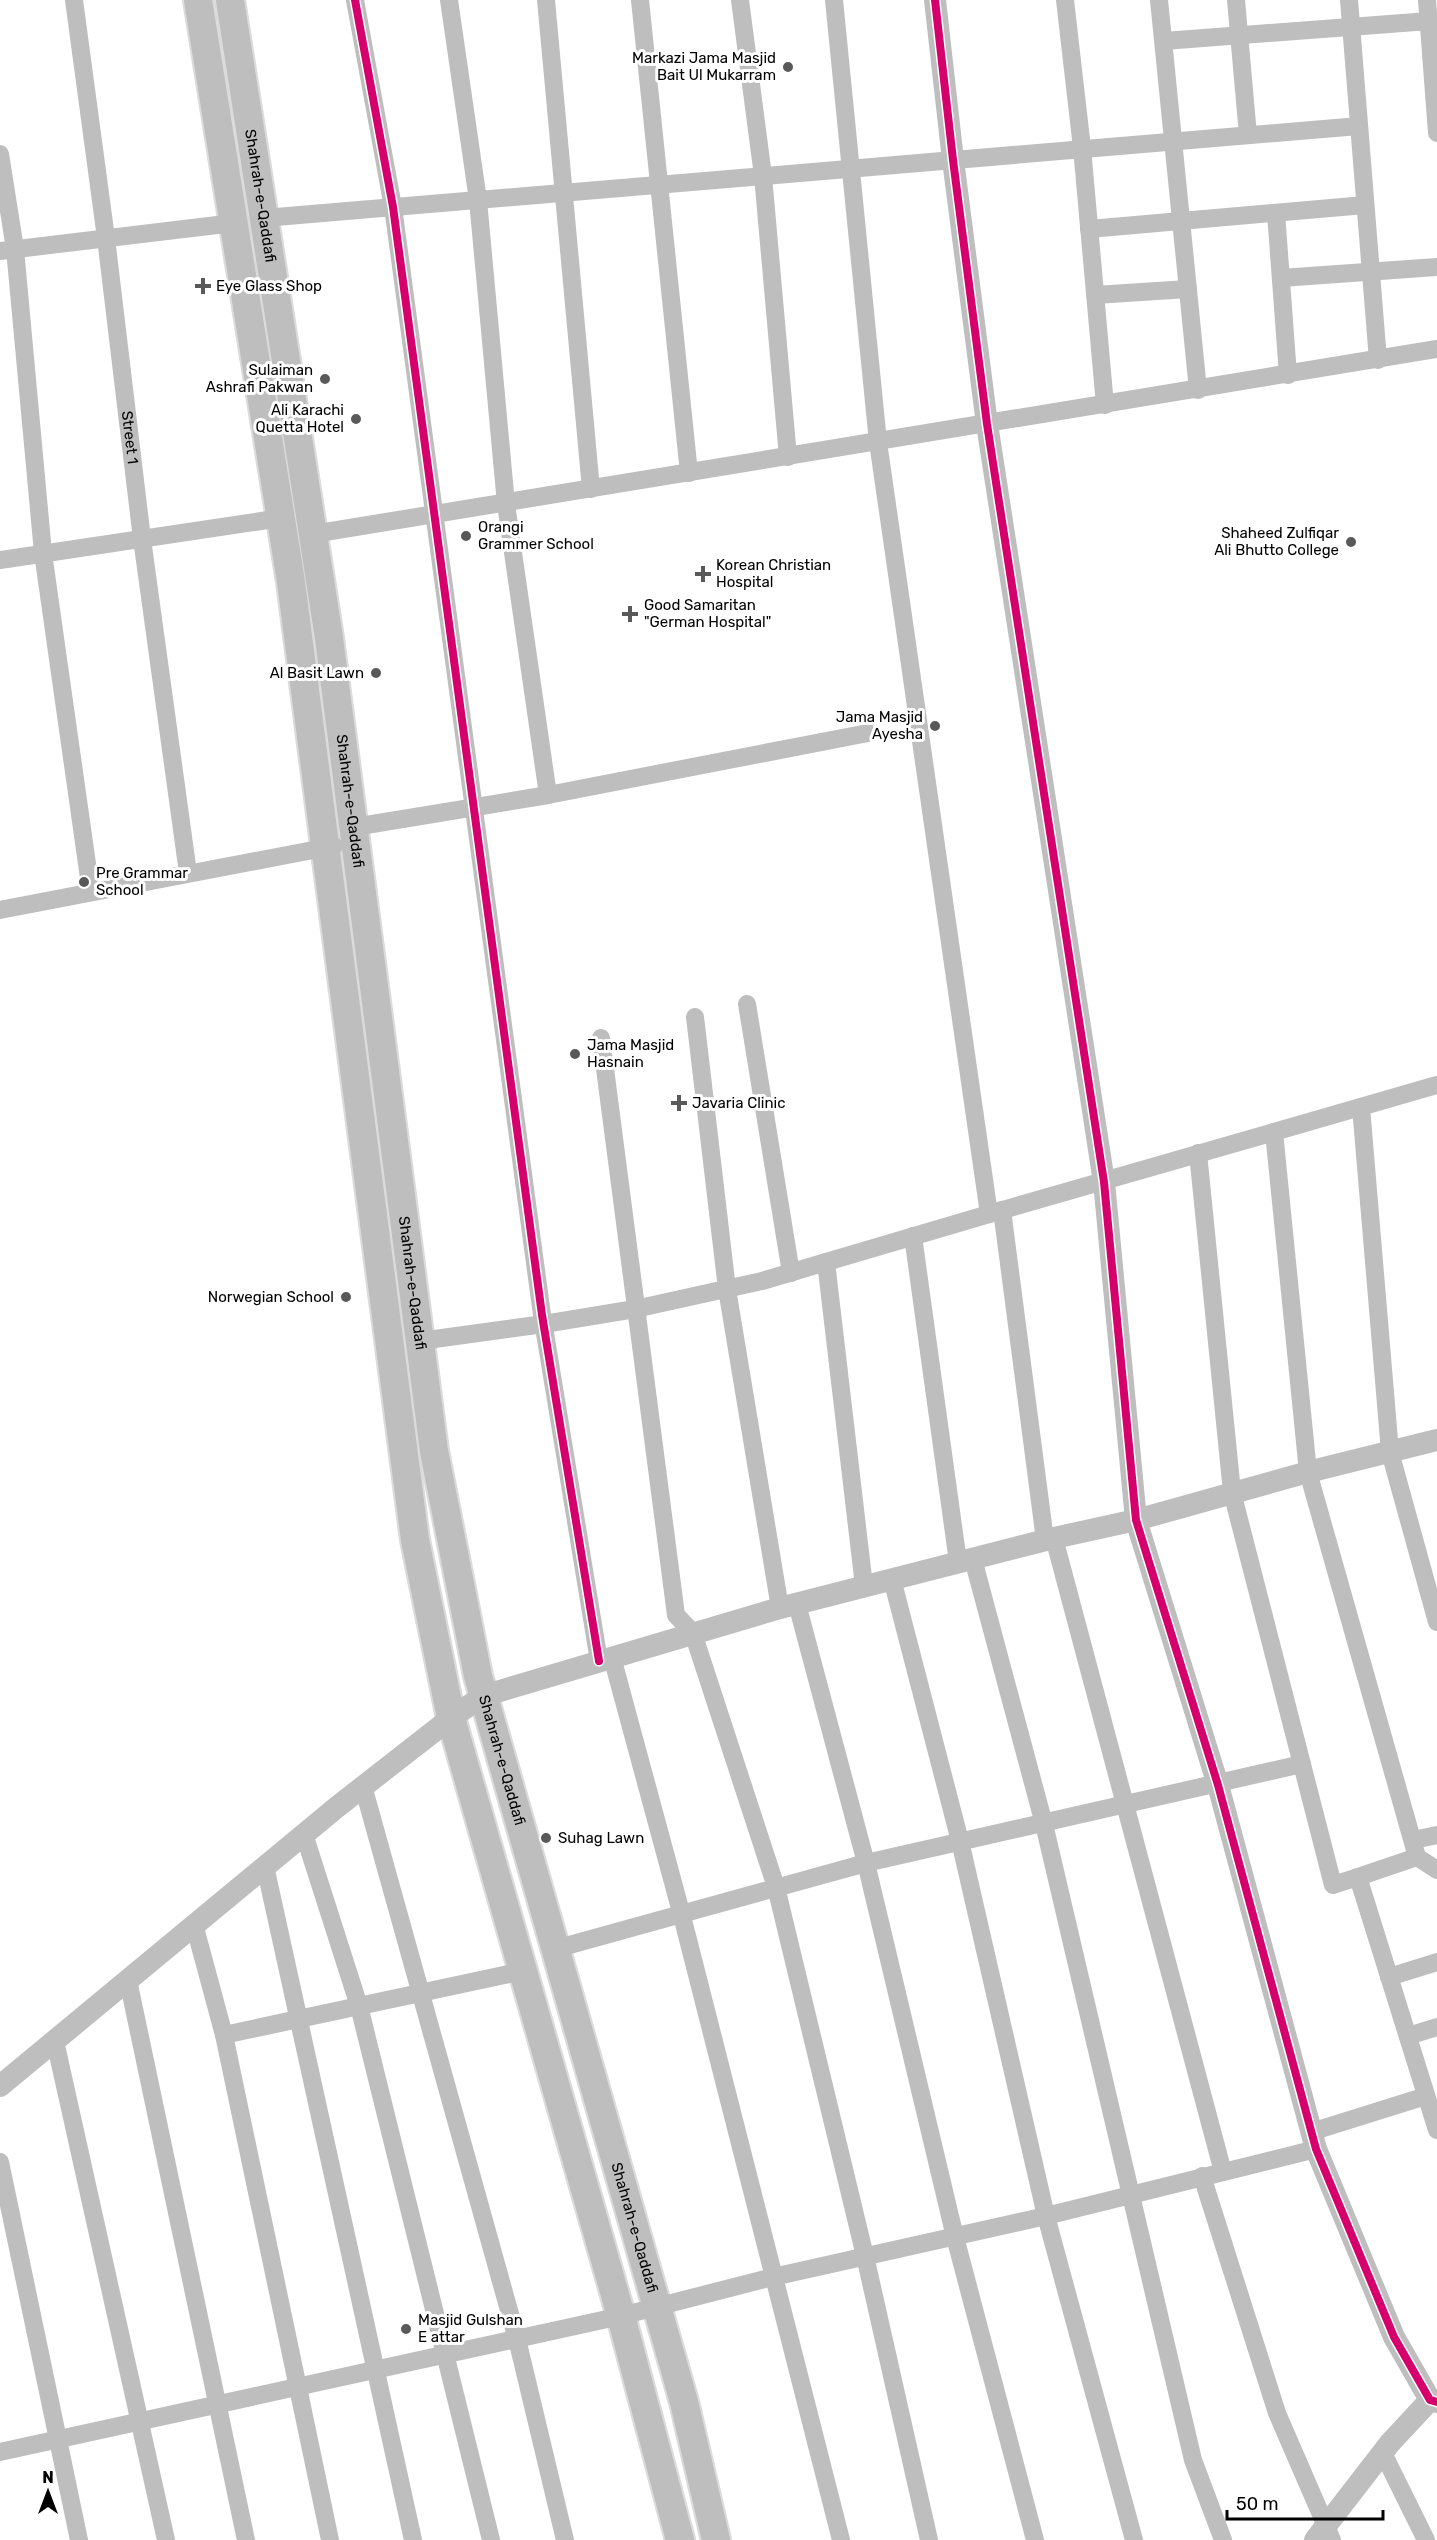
<svg xmlns="http://www.w3.org/2000/svg" width="1437" height="2540" font-family="Rubik,sans-serif">
<rect width="100%" height="100%" fill="#fff"/>
<g fill="none" stroke-linecap="round" stroke-linejoin="round">
<defs>
<g id="primary">
<path d="M198,0L291,582L415,1540L451,1718L621,2316L680,2540"/>
<path id="s2" d="M230,0L329,638L434,1451L478,1676L684,2402L716,2540"/>
</g>
</defs>
<use href="#primary" stroke="#dbdbdb" stroke-width="32"/>
<g stroke="#bebebe" stroke-width="18">
<path id="s1" d="M74,0L106,238L142,539L188,873"/>
<path d="M355,0L393,207L542,1315L599,1661"/>
<path d="M449,0L478,200L506,504L548,795"/>
<path d="M546,0L591,489"/>
<path d="M640,0L689,473"/>
<path d="M740,0L763,176L788,457"/>
<path d="M834,0L878,442L989,1214"/>
<path d="M1065,0L1082,148L1105,405"/>
<path d="M1159,0L1198,390"/>
<path d="M1236,0L1248,135"/>
<path d="M1349,0L1378,360"/>
<path d="M1427,0L1437,133"/>
<path d="M1164,41L1429,21"/>
<path d="M0,154L15,249L43,553L91,892"/>
<path d="M1276,213L1288,375"/>
<path d="M264,218L1359,126"/>
<path d="M1089,229L1365,205"/>
<path d="M0,251L234,223"/>
<path d="M1281,278L1437,267"/>
<path d="M1095,295L1188,289"/>
<path d="M313,534L1437,349"/>
<path d="M0,560L281,518"/>
<path d="M354,827L548,795L868,733"/>
<path d="M0,910L334,846"/>
<path d="M747,1004L791,1273"/>
<path d="M695,1017L727,1289L780,1608"/>
<path d="M601,1038L676,1615L693,1633L776,1887L865,2256L929,2540"/>
<path d="M1361,1107L1390,1452L1437,1622"/>
<path d="M1274,1132L1308,1472L1417,1857L1358,1877"/>
<path d="M1198,1153L1232,1492L1333,1885L1358,1877L1437,2130"/>
<path d="M1002,1210L1045,1540"/>
<path d="M913,1236L958,1562"/>
<path d="M826,1262L864,1586"/>
<path d="M420,1341L544,1324L635,1309L762,1281L989,1214L1437,1085"/>
<path d="M1054,1538L1223,2172"/>
<path d="M973,1559L1044,1824L1193,2460L1223,2540"/>
<path d="M892,1579L960,1841L1046,2216L1134,2540"/>
<path d="M797,1604L866,1863L955,2237L1035,2540"/>
<path d="M612,1657L681,1912L841,2540"/>
<path d="M363,1786L517,2339L565,2540"/>
<path d="M304,1834L359,2006L491,2540"/>
<path d="M1413,1840L1437,1835"/>
<path d="M1417,1857L1437,1870"/>
<path d="M265,1866L413,2540"/>
<path d="M194,1924L224,2035L330,2540"/>
<path d="M555,1949L866,1863L1302,1764"/>
<path d="M1389,1977L1437,1962"/>
<path d="M128,1980L246,2540"/>
<path d="M224,2035L523,1971"/>
<path d="M1408,2036L1437,2027"/>
<path d="M55,2041L166,2540"/>
<path d="M1311,2132L1426,2096"/>
<path d="M0,2162L79,2540"/>
<path d="M1202,2176L1277,2413L1332,2540"/>
<path d="M0,2452L621,2316L773,2277L1046,2216L1316,2149"/>
<path d="M1383,2453L1426,2540"/>
</g>
<path stroke="#bebebe" stroke-width="22" d="M935,0L953,160L987,424L1104,1182L1136,1520L1218,1785L1316,2149L1394,2337L1430,2400L1437,2402
M0,2086L337,1807L451,1718L483,1696L780,1608L1054,1538L1136,1520L1308,1472L1437,1440
M1315,2540L1390,2443L1430,2400"/>
<use href="#primary" stroke="#bebebe" stroke-width="28"/>
<defs>
<path id="cycleway" d="M355,0L393,207L542,1315L599,1661
M935,0L953,160L987,424L1104,1182L1136,1520L1218,1785L1316,2149L1394,2337L1430,2400L1437,2402"/>
</defs>
<use href="#cycleway" stroke="#fff" stroke-width="11"/>
<use href="#cycleway" stroke="#d6006c" stroke-width="8"/>
</g>
<g fill="#595959" stroke="#fff" stroke-width="2">
<circle cx="788" cy="67" r="6"/>
<path d="M200 277h6v6h6v6h-6v6h-6v-6h-6v-6h6z"/>
<circle cx="325" cy="379" r="6"/>
<circle cx="356" cy="419" r="6"/>
<circle cx="466" cy="536" r="6"/>
<circle cx="1351" cy="542" r="6"/>
<path d="M700 565h6v6h6v6h-6v6h-6v-6h-6v-6h6z"/>
<path d="M627 605h6v6h6v6h-6v6h-6v-6h-6v-6h6z"/>
<circle cx="376" cy="673" r="6"/>
<circle cx="935" cy="726" r="6"/>
<circle cx="84" cy="882" r="6"/>
<circle cx="575" cy="1054" r="6"/>
<path d="M676 1094h6v6h6v6h-6v6h-6v-6h-6v-6h6z"/>
<circle cx="346" cy="1297" r="6"/>
<circle cx="546" cy="1838" r="6"/>
<circle cx="406" cy="2329" r="6"/>
</g>
<g text-anchor="middle" stroke-width="6" stroke-linejoin="round" paint-order="stroke">
<g font-size="15" fill="#000" stroke="#fff" text-anchor="start">
<text x="776" y="63" text-anchor="end">Markazi Jama Masjid<tspan x="776" dy="17">Bait Ul Mukarram</tspan></text>
<text x="216" y="291">Eye Glass Shop</text>
<text x="313" y="375" text-anchor="end">Sulaiman<tspan x="313" dy="17">Ashrafi Pakwan</tspan></text>
<text x="344" y="415" text-anchor="end">Ali Karachi<tspan x="344" dy="17">Quetta Hotel</tspan></text>
<text x="478" y="532">Orangi<tspan x="478" dy="17">Grammer School</tspan></text>
<text x="1339" y="538" text-anchor="end">Shaheed Zulfiqar<tspan x="1339" dy="17">Ali Bhutto College</tspan></text>
<text x="716" y="570">Korean Christian<tspan x="716" dy="17">Hospital</tspan></text>
<text x="644" y="610">Good Samaritan<tspan x="644" dy="17">"German Hospital"</tspan></text>
<text x="364" y="678" text-anchor="end">Al Basit Lawn</text>
<text x="923" y="722" text-anchor="end">Jama Masjid<tspan x="923" dy="17">Ayesha</tspan></text>
<text x="96" y="878">Pre Grammar<tspan x="96" dy="17">School</tspan></text>
<text x="587" y="1050">Jama Masjid<tspan x="587" dy="17">Hasnain</tspan></text>
<text x="692" y="1108">Javaria Clinic</text>
<text x="334" y="1302" text-anchor="end">Norwegian School</text>
<text x="558" y="1843">Suhag Lawn</text>
<text x="418" y="2325">Masjid Gulshan<tspan x="418" dy="17">E attar</tspan></text>
</g>
<g font-size="15" fill="#000" stroke="#fff">
<text dy="5" stroke="none"><textPath href="#s2" startOffset="198">Shahrah-e-Qaddafi</textPath></text>
<text dy="5" stroke="none"><textPath href="#s1" startOffset="441">Street 1</textPath></text>
<text dy="5" stroke="none"><textPath href="#s2" startOffset="810">Shahrah-e-Qaddafi</textPath></text>
<text dy="5" stroke="none"><textPath href="#s2" startOffset="1296">Shahrah-e-Qaddafi</textPath></text>
<text dy="5" stroke="none"><textPath href="#s2" startOffset="1782">Shahrah-e-Qaddafi</textPath></text>
<text dy="5" stroke="none"><textPath href="#s2" startOffset="2268">Shahrah-e-Qaddafi</textPath></text>
</g>
</g>
<g transform="translate(48 2492)" stroke="#ffffff" stroke-width="4.5" paint-order="stroke">
<path d="M0-4.5L10 22L0 15L-10 22Z" fill="#000000"/>
<text y="-9" font-size="16" font-weight="bold" text-anchor="middle" fill="#000000">N</text>
</g>
<path d="M1227 2510v9h156v-9" fill="none" stroke="#000000" stroke-width="3"/>
<text x="1236" y="2510" font-size="18" fill="#000000" stroke="#ffffff" stroke-width="4.5" paint-order="stroke">50 m</text>
</svg>
